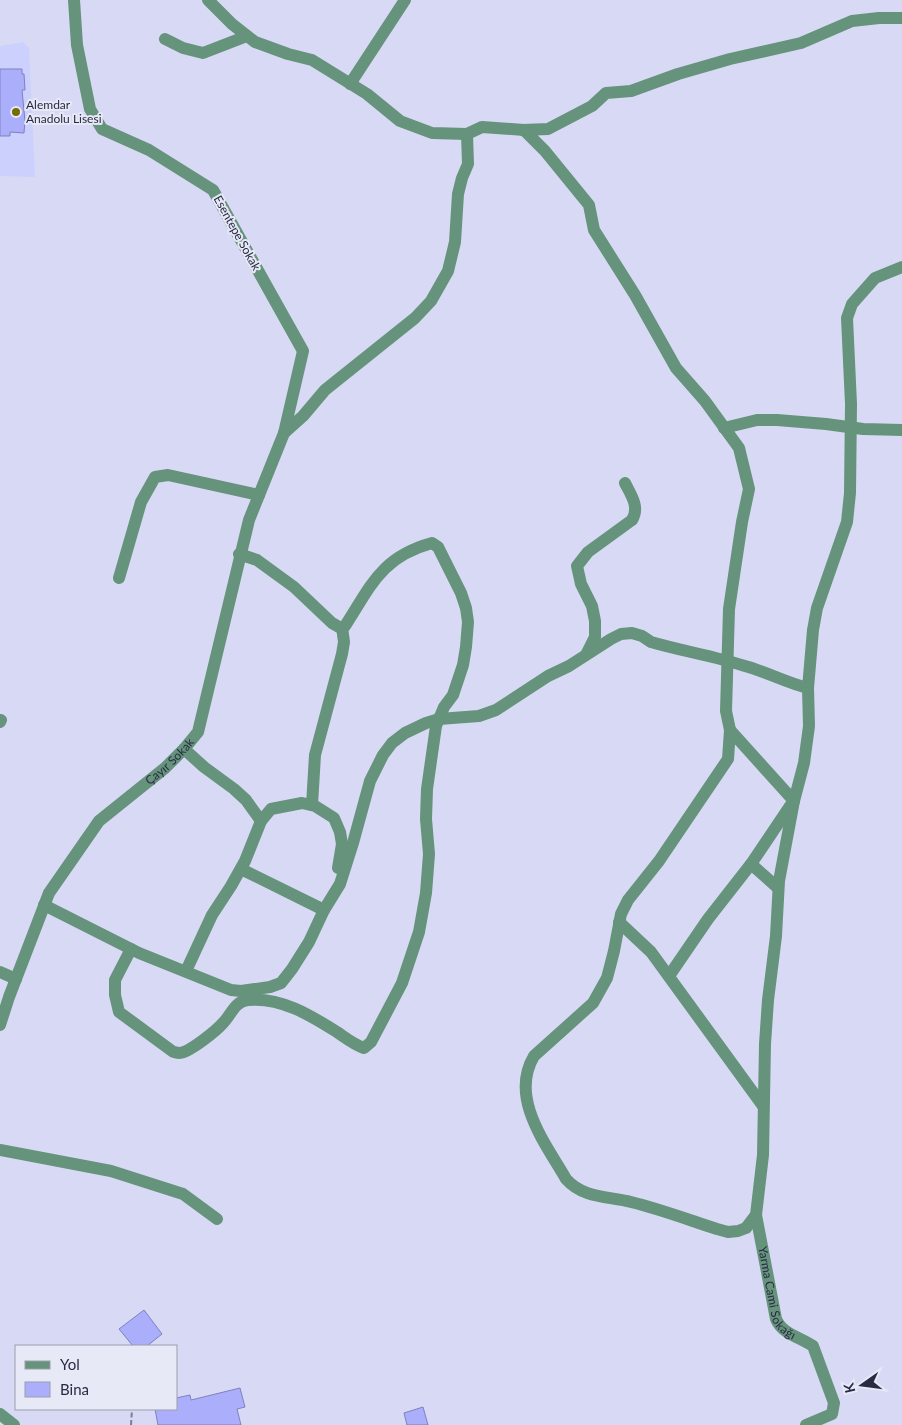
<svg xmlns="http://www.w3.org/2000/svg" width="902" height="1425" font-family="Lato,sans-serif">
<rect width="100%" height="100%" fill="#d8daf5"/>
<path fill="#ccd0fc" d="M23,42L29,48L35,177L0,176V46Z"/>
<path fill="#aaaefb" stroke="#7e81be" d="M0,69H22V74H24L25,90H22L25,121L24,133L10,132V136H0Z
M144,1310L162,1334L147,1346H133L119,1329Z
M240,1388L245,1407L237,1409L241,1425H158L155,1409H176V1398L190,1395L191,1400Z
M423,1407L428,1425H407L404,1413Z"/>
<g fill="none" stroke-linecap="round" stroke-linejoin="round">
<path stroke="#7c7e98" stroke-width="2" stroke-dasharray="5 2.5" stroke-linecap="butt" d="M131,1425L132,1409"/>
<g stroke="#66937b" stroke-width="12">
<path d="M208,0L232,24L255,42L288,54L312,60L367,94L400,121L432,133L467,134"/>
<path d="M165,39L183,48L203,53L247,36"/>
<path d="M350,84L405,0"/>
<path d="M523,130L548,129L592,106L606,93L631,91L678,74L730,59L801,43L852,21L879,18H902"/>
<path d="M724,428L757,420H777L826,424L863,429L902,430"/>
<path d="M284,433L303,416L325,390L415,318L431,301L448,271L455,242L458,194L462,178L468,164L467,134L482,127L524,130L545,151L589,205L594,230L635,295L676,368L705,401L739,448L749,489L742,522L729,609L726,711L730,730L728,759L659,861L628,900L621,914L614,951L607,978L593,1003L534,1056C509,1098 546,1144 566,1179C584,1199 608,1196 631,1202C660,1209 689,1220 717,1229L728,1232L738,1231L746,1228L756,1215L763,1155L765,1044L768,1000L776,936L779,881L794,801L804,763L809,726L808,688L813,630L817,608L847,522L850,493L851,404L847,318L852,304L875,278L902,267"/>
<path d="M239,554L257,560L294,587L332,623L339,627H342"/>
<path d="M119,578L141,502L155,477L168,475L259,495"/>
<path d="M587,653L595,637V621L592,606L581,584L577,566L588,552L632,520C640,507 631,495 625,483"/>
<path d="M0,722L1,720"/>
<path d="M730,730L794,801"/>
<path d="M184,749L204,767L234,789L246,800L261,821"/>
<path d="M312,805L315,755L342,654L344,642L342,627"/>
<path d="M751,864L778,888"/>
<path d="M241,869L324,910"/>
<path d="M44,905L139,953L231,990L241,991L270,987L281,983L292,969L309,942L324,910L340,884L353,843L370,781L383,755L392,743L405,733L426,723L439,719L479,716L496,710L548,676L569,666L611,639L621,634L632,633L642,636L651,642C682,651 714,656 745,666C767,672 787,683 808,688"/>
<path d="M619,922L651,952L763,1106"/>
<path d="M131,949L115,980V995L119,1012L172,1051C173,1052 178,1053 179,1053C189,1053 217,1030 223,1023C231,1015 235,1001 248,1000C281,997 310,1015 337,1032C346,1038 353,1044 364,1048L371,1042L402,983L419,932L426,893L429,854L426,819L427,789L436,726L444,707L453,695L463,665L466,647L468,622L466,608L461,593L438,547L432,543C381,557 371,586 345,626L342,627"/>
<path d="M186,971L212,915L231,886L245,861L261,821L271,809L302,803L315,806L334,818L340,832L342,844L338,868"/>
<path d="M0,972L16,979"/>
<path d="M669,976L708,919L751,864L790,806"/>
<path id="s1" d="M0,1025L9,997L49,893L99,821L165,768L184,749L198,732L249,520L284,433L303,351L213,190L149,150L102,129L90,109L77,45L74,0"/>
<path d="M0,1150L111,1171L183,1194L217,1219"/>
<path id="s2" d="M756,1215L776,1319C782,1334 800,1337 813,1346L834,1403L832,1414L806,1425"/>
<path d="M0,1414L14,1425"/>
</g>
</g>
<circle fill="#776b03" stroke="#e7e9f6" stroke-width="2" cx="16" cy="112" r="5"/>
<g text-anchor="middle" stroke-width="4" stroke-linejoin="round" paint-order="stroke">
<g font-size="12" fill="#292b44" stroke="#e7e9f6" text-anchor="start">
<text x="26" y="109">Alemdar<tspan x="26" dy="14">Anadolu Lisesi</tspan></text>
</g>
<g font-size="12" fill="#292b44" stroke="#e7e9f6">
<text transform="translate(237 233) rotate(61)" y="4">Esentepe Sokak</text>
<text dy="4" stroke="none"><textPath href="#s1" startOffset="321">Çayır Sokak</textPath></text>
<text dy="4" stroke="none"><textPath href="#s2" startOffset="82">Yarma Cami Sokağı</textPath></text>
</g>
</g>
<rect x="15" y="1345" width="162" height="65" fill="#e7e9f6" stroke="#9b9daf"/>
<rect x="25" y="1361" width="25" height="8" fill="#66937b" stroke="#9b9daf"/>
<text x="60" y="1370" font-size="15" fill="#292b44">Yol</text>
<rect x="25" y="1382" width="25" height="15" fill="#aaaefb" stroke="#9b9daf"/>
<text x="60" y="1395" font-size="15" fill="#292b44">Bina</text>
<g transform="translate(862 1385) rotate(256)" stroke="#e7e9f6" stroke-width="4" paint-order="stroke">
<path d="M0-4L9 19L0 12L-9 19Z" fill="#292b44"/>
<text y="-8" font-size="14" font-weight="bold" text-anchor="middle" fill="#292b44">K</text>
</g>
</svg>
